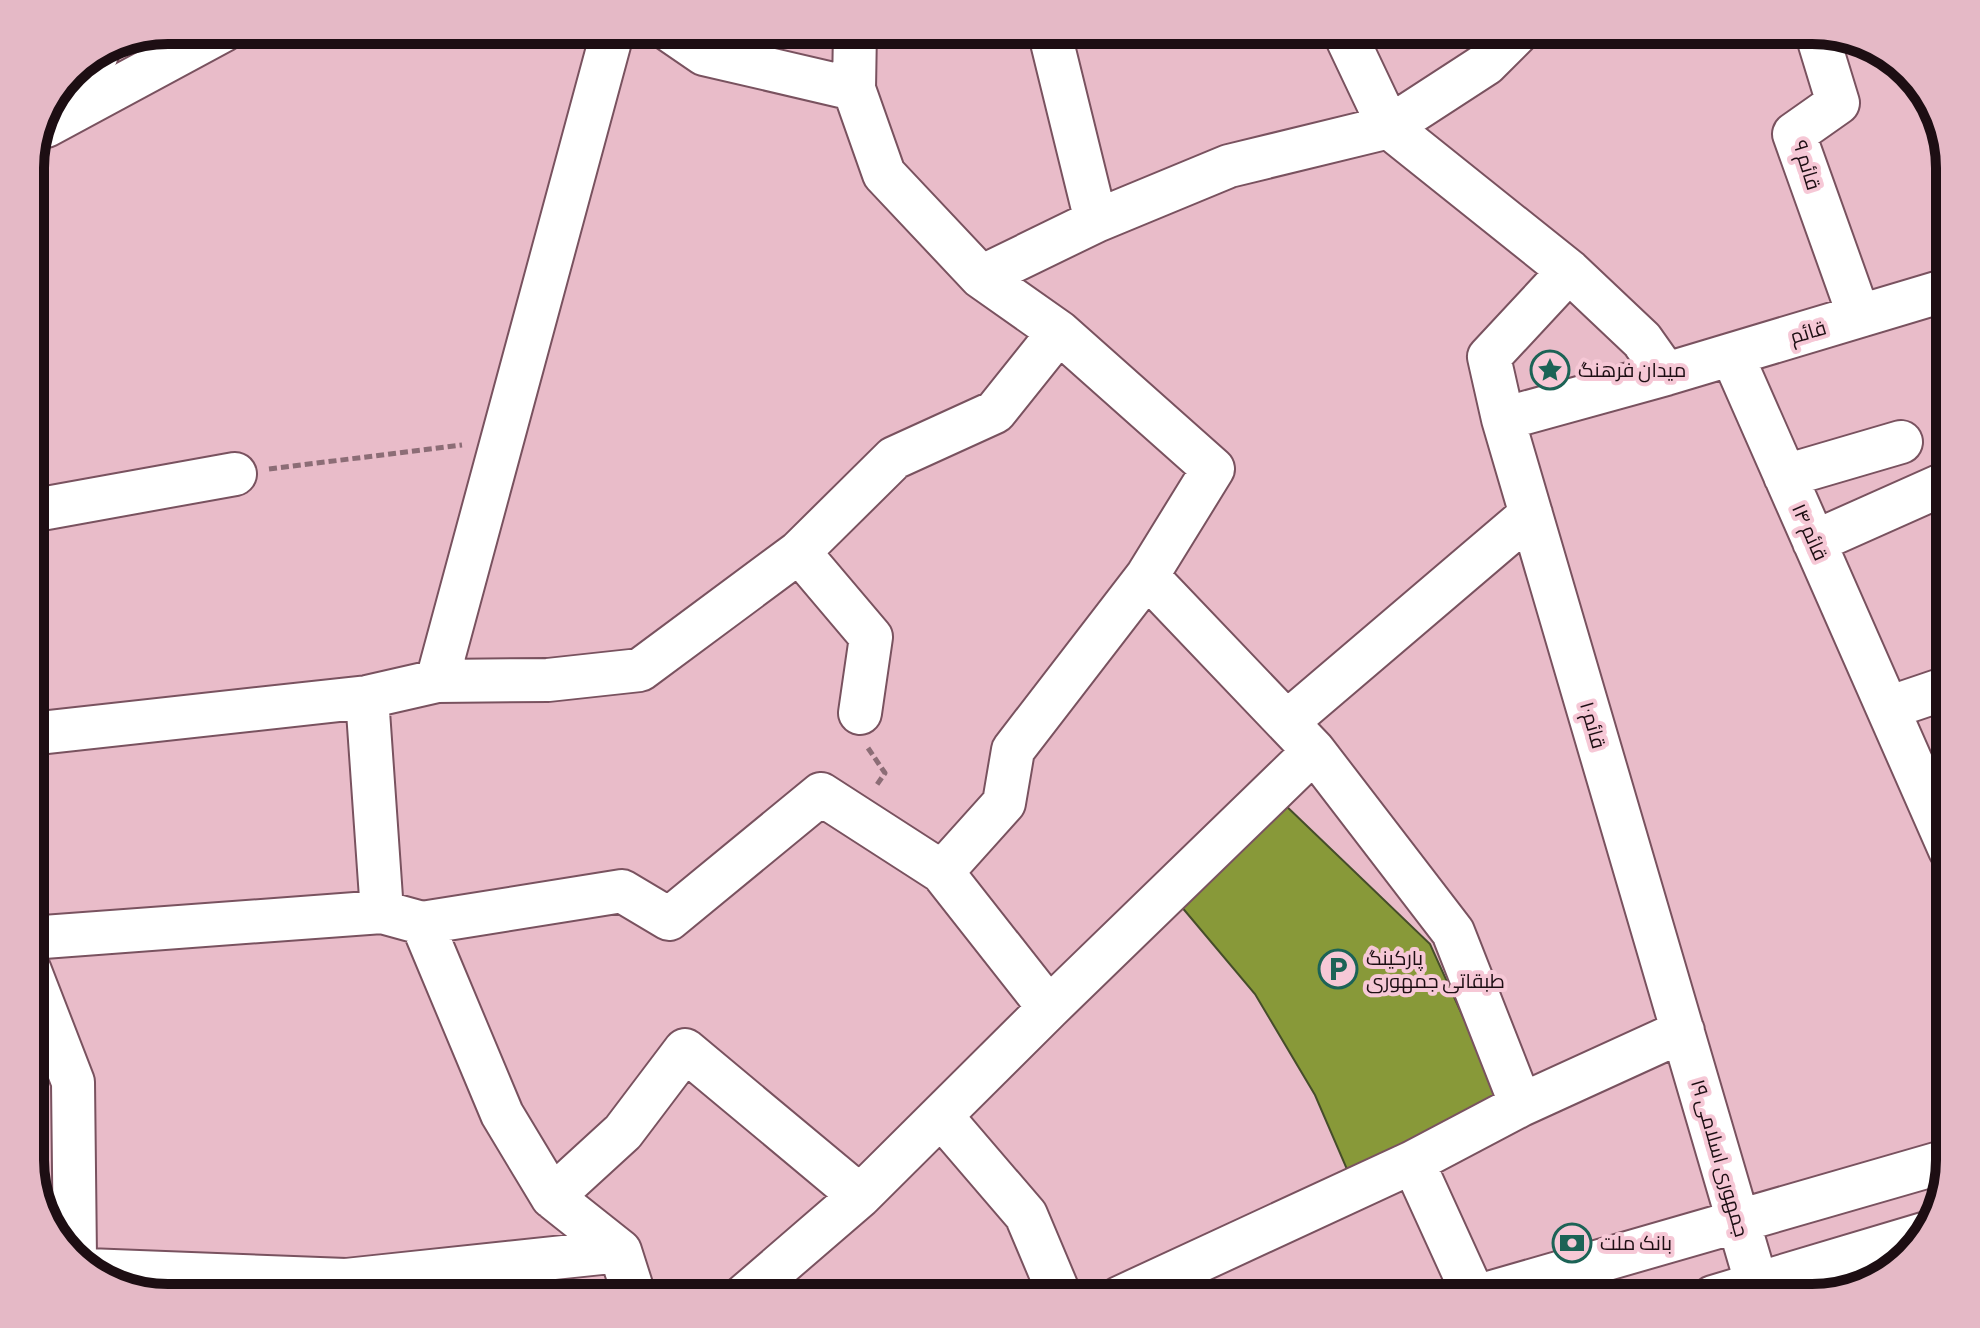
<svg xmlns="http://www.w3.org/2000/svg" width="1980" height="1328" font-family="Commissioner,Cairo,sans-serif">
<rect width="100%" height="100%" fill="#e9bcc9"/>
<path fill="#889939" stroke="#464d2a" stroke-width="2" d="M1282,802L1430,944L1464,1019L1505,1102L1349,1174L1315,1095L1255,994L1175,899Z"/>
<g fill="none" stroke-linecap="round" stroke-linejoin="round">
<defs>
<path id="minor" d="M669,30L704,54L854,89
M855,30L854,89L884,174L981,277L1059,332L1213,469L1147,576L1013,750L1004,803L942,872
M1049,30L1096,221
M1343,30L1389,127L1569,271L1642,340L1666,374L1503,419L1489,357L1569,271
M1816,31L1838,103L1794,134L1859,316
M46,126L224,30
M981,277L1096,221L1229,166L1389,127L1486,64L1520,30
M1732,355L1950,850
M1666,374L1950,289
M1503,419L1757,1285
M1785,476L1901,442
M30,511L235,474
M1814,542L1942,485
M799,552L871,637L860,713
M437,681L613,30
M367,697L382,912
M1888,708L1950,687
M1287,722L1531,514
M30,734L367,697L437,681L548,680L640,670L799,552L894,458L995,412L1059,332
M1314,751L1453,932L1521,1105
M422,923L502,1114L552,1197L620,1251
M30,938L382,912L422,923L622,891L669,919L821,794L942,872L1049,1008
M30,971L73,1082L75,1258
M941,1116L1026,1215L1061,1298
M1413,1162L1475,1298
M552,1197L623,1132L685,1050L860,1196
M87,1270L346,1280L620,1251L635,1298
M1475,1297L1950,1160
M745,1298L743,1297L860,1196L1049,1008L1314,751L1147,576
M1119,1298L1413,1162L1521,1105L1683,1031"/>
<path id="major" d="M51,114L96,54
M1713,1298L1927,1234"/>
</defs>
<use href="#minor" stroke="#79525f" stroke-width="46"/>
<use href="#major" stroke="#79525f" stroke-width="48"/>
<path stroke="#8c6d76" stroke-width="5" stroke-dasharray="8 4" stroke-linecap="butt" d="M269,469L462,445
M868,748L885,773L876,786"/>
<use href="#minor" stroke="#fff" stroke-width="42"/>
<use href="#major" stroke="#fff" stroke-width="44"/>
</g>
<defs>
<symbol id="sight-ring" viewBox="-11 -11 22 22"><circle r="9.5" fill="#f6c8d6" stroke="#1c6356" stroke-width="1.5"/><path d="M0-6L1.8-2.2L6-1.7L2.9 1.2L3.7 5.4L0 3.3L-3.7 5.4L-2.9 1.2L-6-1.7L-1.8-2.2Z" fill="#1c6356"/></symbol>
<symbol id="parking-ring" viewBox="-11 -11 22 22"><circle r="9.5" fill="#f6c8d6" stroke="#1c6356" stroke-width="1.5"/><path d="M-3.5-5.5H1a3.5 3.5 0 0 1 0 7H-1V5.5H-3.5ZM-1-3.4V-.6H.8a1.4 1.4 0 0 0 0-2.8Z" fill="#1c6356"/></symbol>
<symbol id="bank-ring" viewBox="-11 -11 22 22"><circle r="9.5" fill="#f6c8d6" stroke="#1c6356" stroke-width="1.5"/><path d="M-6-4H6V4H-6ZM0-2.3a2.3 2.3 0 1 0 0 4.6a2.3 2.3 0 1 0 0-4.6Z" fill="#1c6356"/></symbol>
</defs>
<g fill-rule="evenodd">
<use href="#sight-ring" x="1528" y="348" width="44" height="44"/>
<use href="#parking-ring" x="1316" y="947" width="44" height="44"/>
<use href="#bank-ring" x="1550" y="1221" width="44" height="44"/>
</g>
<g text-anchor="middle" stroke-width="8" stroke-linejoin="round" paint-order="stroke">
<g font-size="20" fill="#1d0e13" stroke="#f6c8d6">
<text transform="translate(1807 165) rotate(73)" y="7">قائم ۹</text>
<text transform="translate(1808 332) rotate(-17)" y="7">قائم</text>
<text transform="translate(1810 532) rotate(66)" y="7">قائم ۱۴</text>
<text transform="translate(1593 725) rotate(74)" y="7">قائم۱۰</text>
<text transform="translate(1720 1158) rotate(74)" y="7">جمهوری اسلامی ۱۹</text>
</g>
<g font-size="20" fill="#1d0e13" stroke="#f6c8d6" text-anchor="start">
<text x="1578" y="377">میدان فرهنگ</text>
<text x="1366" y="965">پارکینگ<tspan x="1366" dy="23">طبقاتی جمهوری</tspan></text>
<text x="1600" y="1250">بانک ملت</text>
</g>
</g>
<path d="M0 0H1980V1328H0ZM168 44H1812A124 124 0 0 1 1936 168V1160A124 124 0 0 1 1812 1284H168A124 124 0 0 1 44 1160V168A124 124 0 0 1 168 44Z" fill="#e5b9c6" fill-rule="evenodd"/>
<path fill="none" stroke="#1d0e13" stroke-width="10" d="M168 44H1812A124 124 0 0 1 1936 168V1160A124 124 0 0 1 1812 1284H168A124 124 0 0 1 44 1160V168A124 124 0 0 1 168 44Z"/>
</svg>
